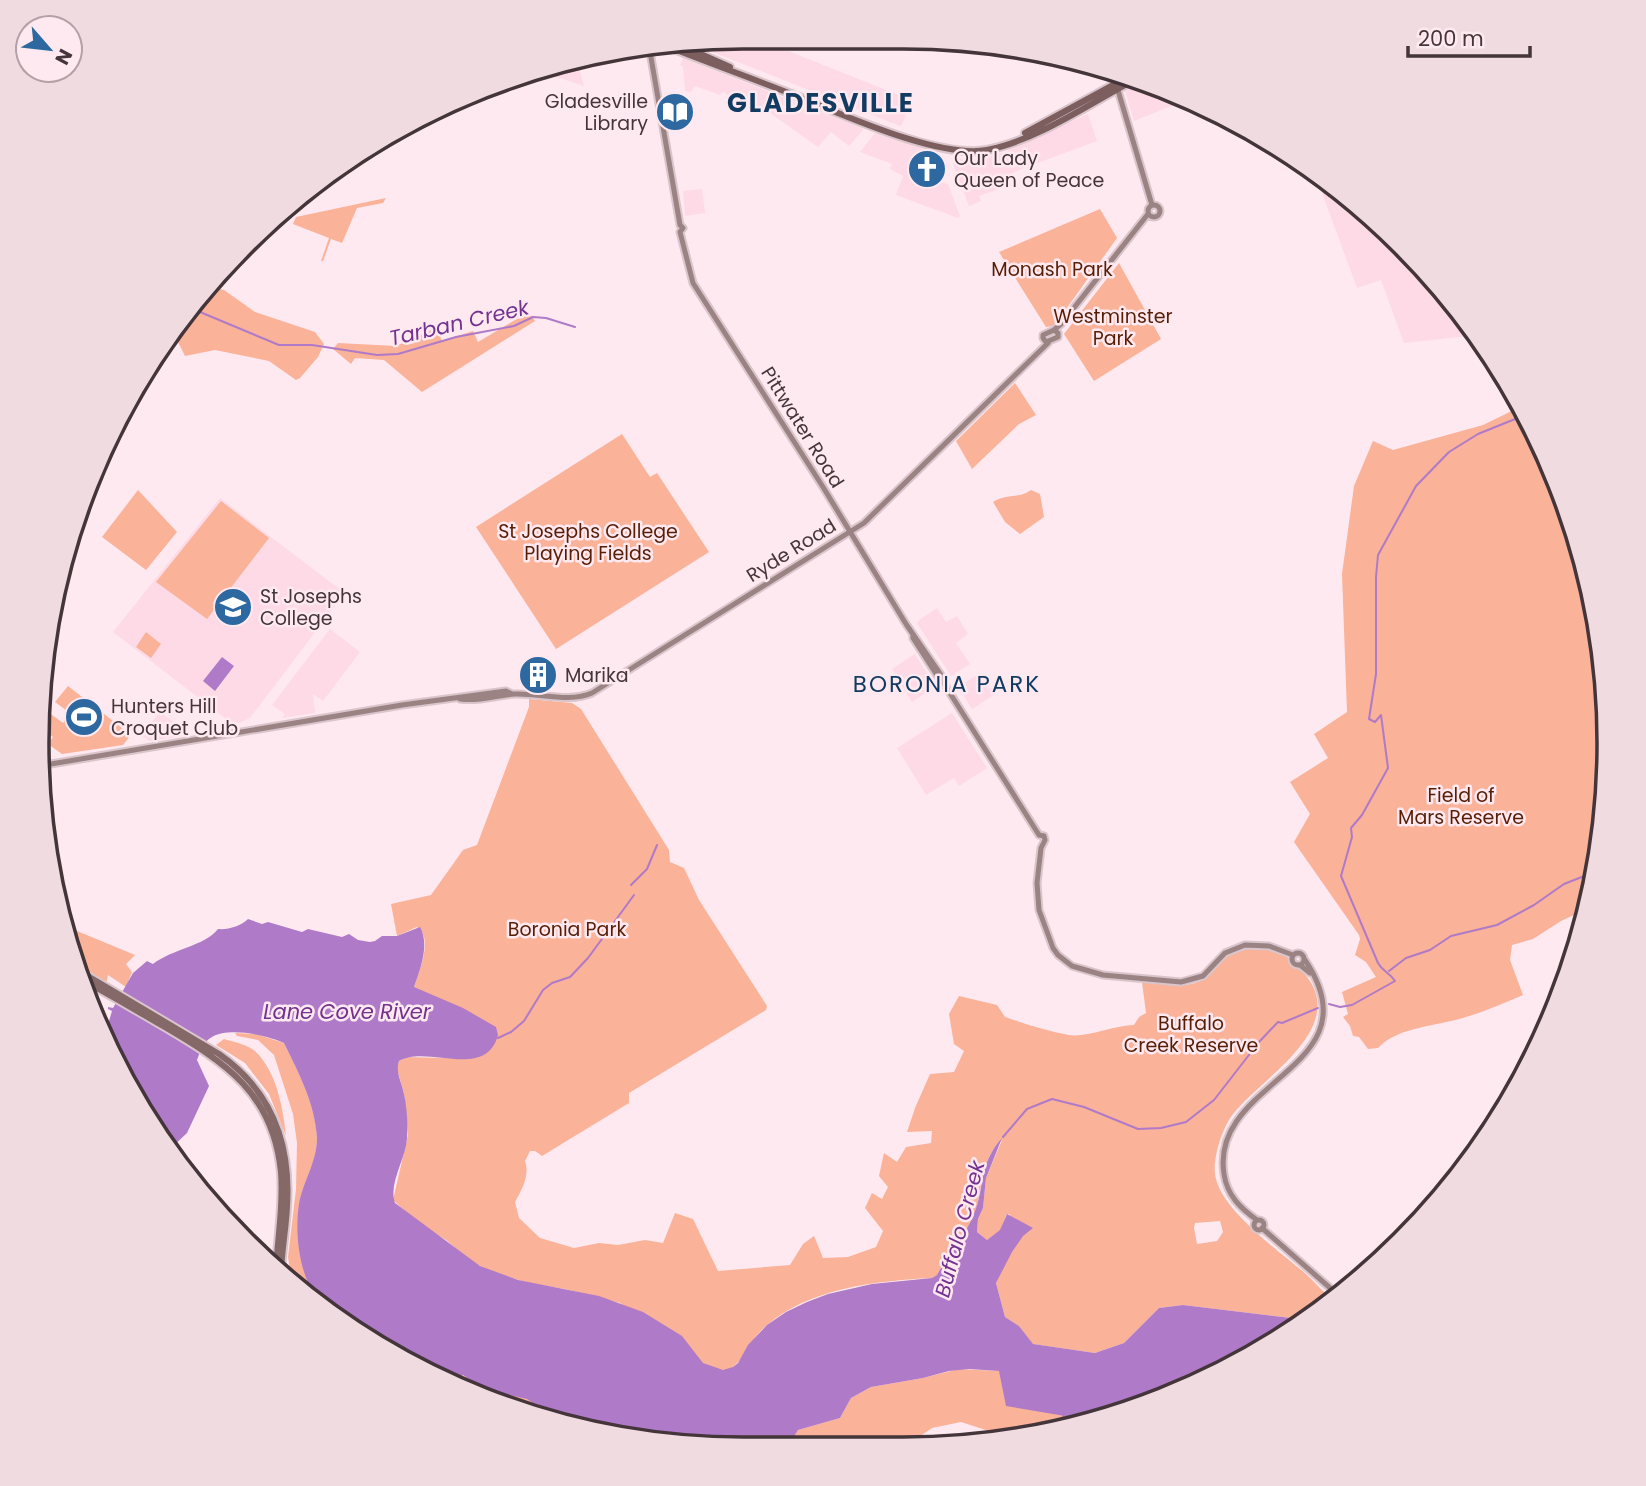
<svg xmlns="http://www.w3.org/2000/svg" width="1646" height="1486" font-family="Poppins,sans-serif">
<rect width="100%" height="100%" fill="#ffe9f0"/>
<path fill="#fddae5" d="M743,37H753L914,101L910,104L902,125L900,126L687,42Z
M683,58L862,128L863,130L849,146L831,132L818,147L759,105L753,112L723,92L720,95L695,86L691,92L685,91L683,67L680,65Z
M577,60L584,86L541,72Z
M1120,74L1173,90L1189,99L1134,121Z
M1088,114L1097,141L1021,169L999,180L1002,188L979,196L981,201L969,206L953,164L956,159L974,160L1005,152Z
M875,133L924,149L915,173L948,184L960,216L958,218L896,195L903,176L890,169L892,164L860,152Z
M1314,171L1402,243L1478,335L1404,343L1381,280L1357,288Z
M702,189L705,213L685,216L683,191Z
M220,498L342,591L341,598L250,718L239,723L230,722L113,632Z
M937,608L946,622L957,616L968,634L956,643L970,664L951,676L917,623L919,620Z
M330,629L360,652L323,701L313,694L315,713L282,718L285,714L272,705Z
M915,654L935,687L912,702L892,669Z
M978,674L988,689L994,686L997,693L972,709L958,687Z
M160,712L182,728L175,737L150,741L141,735Z
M952,713L987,768L959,786L954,778L926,795L897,748Z"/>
<path fill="#fab299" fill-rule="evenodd" d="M386,198L383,203L357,208L342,243L331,239L323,261H321L329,238L293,224L296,217Z
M1100,209L1117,238L1054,326L1046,327L999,252Z
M1119,263L1161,339L1094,381L1064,334Z
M209,286L224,290L255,312L315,332L324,344L318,357L300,378L296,380L269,361L215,350L185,356L172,330L183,313Z
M530,314L535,321L422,392L384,360L355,358L351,364L333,349L338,343L396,346L436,328L442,341L473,331L478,342L515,320Z
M1015,383L1036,415L1019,424L972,469L956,441Z
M1520,407L1555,472L1596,605L1609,743L1596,880L1587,909L1561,921L1533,939L1512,945L1510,960L1523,995C1504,1003 1486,1011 1466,1017C1440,1026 1398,1026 1378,1048L1368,1049L1359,1037L1353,1036L1350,1026L1343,1017L1348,1014L1342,992L1376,977L1366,962L1355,955L1360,939L1359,935L1294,842L1310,814L1290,782L1328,758L1314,734L1347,712L1342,574L1354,486L1373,441L1393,450L1483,425Z
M622,434L650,477L657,473L709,552L556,649L476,527Z
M138,490L177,532L146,570L102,537Z
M1031,490L1040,494L1044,517L1020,534L1005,522L993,502C1007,493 1019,499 1031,490Z
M221,501L269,538L207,619L156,582Z
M146,632L161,644L151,658L136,647Z
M68,686L131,735L123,745L62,754L48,744L53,737L39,726L48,712L63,723L70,713L55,702Z
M529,699L572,703L581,709L669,850L670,862L684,868L699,900L767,1006L766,1010L629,1093V1103L542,1156L535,1151H530L525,1161C530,1175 522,1189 515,1202L519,1218L540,1238L574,1248L599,1243L618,1245L645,1240L663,1243L675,1213L693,1219L718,1271L790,1265L803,1244L814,1236L823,1258L848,1257L876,1247L883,1231L865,1208L872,1193L882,1199L888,1187L879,1176L884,1153L897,1162L906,1147L931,1143L932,1131L907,1132L915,1108L930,1074L954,1072L964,1051L954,1044L949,1014L959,996L997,1005L1005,1017C1026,1024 1047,1031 1069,1035C1086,1038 1115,1025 1134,1025L1139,1017L1146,1013L1142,982C1158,983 1179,988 1195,983C1223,974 1219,944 1261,946C1278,948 1290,959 1301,970C1355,1025 1262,1077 1233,1114C1222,1128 1211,1162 1216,1179C1224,1212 1280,1252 1306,1274C1315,1282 1323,1293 1333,1299L1308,1320L1183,1305L1159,1308L1124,1343L1095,1353L1032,1344L1019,1326L1005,1317L996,1283L1006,1260L1023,1235L1009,1214L1006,1215L1001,1230L987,1240L977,1232L978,1219L983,1208L986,1178L1002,1140C981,1158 983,1185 976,1210C969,1235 949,1253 937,1275L932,1278C876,1281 808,1288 765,1327C752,1338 749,1351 739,1361C732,1369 723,1374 715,1382L620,1303L565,1289L528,1283L489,1271L471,1261L446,1240L417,1222L393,1200L408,1135L404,1093L397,1069L399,1061L407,1057L444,1058L419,991L414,987C419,972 434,938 417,927L397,936L391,904L431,895L463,850L477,845L529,707ZM1220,1221L1223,1232L1217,1241L1197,1244L1194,1228L1195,1223Z
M65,926L135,955L126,964L132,972L126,987L108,975L106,984L80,968Z
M235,1033L256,1034L284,1043C299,1074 316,1104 317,1139C317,1162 304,1179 300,1201C298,1209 300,1220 300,1228C301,1262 305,1280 325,1308L292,1284L288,1257L296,1189L297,1143L293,1114L274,1055L258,1040L237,1036Z
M224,1039C234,1042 249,1045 256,1052C277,1073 283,1108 286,1136L269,1094L245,1063L216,1045Z
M959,1369L999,1371L1071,1417L1127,1409L1041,1436L991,1441L989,1431L961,1422L932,1428L901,1449L788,1447L798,1430L840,1418L851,1398L871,1387L923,1378Z
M463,1375L481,1388L486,1385L612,1427L627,1438L533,1416L528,1412L525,1414L526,1411L515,1409L517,1405L506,1402L504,1406L500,1405V1399L481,1394L473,1384L460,1386L447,1381L459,1379Z"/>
<path fill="#af7ac8" d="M222,657L234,666L215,691L203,681Z
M248,919L262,924L268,922L302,932L308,929L342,937L349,934L358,940L370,942L375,941L382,936H397L420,927C430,945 420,970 414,987L463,1008L496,1027L498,1035C486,1081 427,1044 399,1061C395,1072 402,1083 404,1094C407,1108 408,1124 407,1138C406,1159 388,1183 395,1203L480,1266L518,1280L599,1296L643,1312L682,1336L703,1363L723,1370L733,1367L738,1363L748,1345L767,1325L786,1312L807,1302L828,1294L872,1284L932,1278L937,1275C948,1254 965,1237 974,1214C986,1184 977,1167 1002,1138L986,1178L983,1208L978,1219L977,1232L987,1240L1000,1230L1007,1214L1033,1228L1023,1236L1012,1252L996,1283L1005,1317L1019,1326L1033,1344L1095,1353L1124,1343L1159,1308L1183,1305L1308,1320L1296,1330L1174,1395L1127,1409L1071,1417L1006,1406L999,1371L969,1369L949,1371L923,1378L871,1387L851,1398L840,1418L798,1430L788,1447L651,1443L627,1438L612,1427L533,1403L527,1399L483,1389L463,1375C449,1389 420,1368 405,1362C389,1354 375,1344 361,1334C349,1326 336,1318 326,1309C300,1285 294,1237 299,1204C303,1181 317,1162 317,1138C315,1103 299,1074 284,1043C267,1035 229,1027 212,1037C203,1042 200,1052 197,1060L209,1086L187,1133L169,1150L109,1055L104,1038L112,1011L108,1009V1007L113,1008L133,973L147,961L153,964C172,949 205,946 218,929C228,930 241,926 248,919Z"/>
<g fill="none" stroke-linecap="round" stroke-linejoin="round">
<path stroke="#af7ac8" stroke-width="2" d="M188,307L279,345H312L377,355L398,354L456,337L514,326L533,317L546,318L575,327
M631,885L647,869L657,845
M1389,971L1406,958L1430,950L1451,936L1497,925L1534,905L1564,884L1597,871
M1329,1004L1340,1007L1352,1005L1395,981C1389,972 1383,972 1378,963L1341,876L1352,837L1351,828L1362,815L1388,768L1381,715L1375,722L1369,719L1376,674V577L1378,555L1416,486L1449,452L1478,434L1525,415
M498,1038L511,1032L524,1021L543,990L552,983L570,977L588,958L634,895
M1003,1137L1027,1109L1052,1099L1084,1107L1138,1129L1161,1128L1186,1122L1214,1100L1259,1042L1278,1022L1282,1023L1318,1008
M1060,1430L1064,1414"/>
<defs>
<path id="secondary" d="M649,46L680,225L683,228L680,232L693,283L823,487L906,624L943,678L942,680
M1117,87L1152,205
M1148 211a6 6 0 1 1 12 0a6 6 0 1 1-12 0Z
M1054,330L1062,323L1148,214
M1054,330L1058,333V337L1046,342L1043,338V335Z
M913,634V638L940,680L943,682L1039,835
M460,699C479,702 497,695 515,694C540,693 569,703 592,693L864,523L1048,343
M39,766L402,705L506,691L512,694
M1039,835L1044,836L1045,840L1041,848L1037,883L1039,910L1053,948L1058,955L1072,966L1103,975L1181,982L1203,976L1225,953L1245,945L1269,946L1293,955
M1292 959a6 6 0 1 1 12 0a6 6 0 1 1-12 0Z
M1300,965L1310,973
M1254 1225a5 5 0 1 1 10 0a5 5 0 1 1-10 0Z
M1257,1220C1240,1208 1227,1195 1224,1174C1209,1079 1378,1069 1305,960
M1262,1228L1338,1295"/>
<path id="primary" d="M81,972L219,1054C272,1091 291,1143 287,1206C286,1230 281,1253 281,1277
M84,981C111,995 137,1011 163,1026C226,1063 273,1093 281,1172C284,1206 277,1239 276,1273"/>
<path id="trunk" d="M676,43L730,67
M664,45C709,63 754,79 799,97C844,115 940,159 987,150C1038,140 1090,103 1136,79
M1025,133L1128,77"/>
</defs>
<use href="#secondary" stroke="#d9c5cb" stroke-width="9"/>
<use href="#primary" stroke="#d9c5cb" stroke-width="10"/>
<use href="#trunk" stroke="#d9c5cb" stroke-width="10"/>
<use href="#secondary" stroke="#9a8382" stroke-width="5"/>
<use href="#primary" stroke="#856969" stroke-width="6"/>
<use href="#trunk" stroke="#7c5e5e" stroke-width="6"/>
</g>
<defs>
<symbol id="library-disc" viewBox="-11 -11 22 22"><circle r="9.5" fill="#2d68a0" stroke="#ffe9f0"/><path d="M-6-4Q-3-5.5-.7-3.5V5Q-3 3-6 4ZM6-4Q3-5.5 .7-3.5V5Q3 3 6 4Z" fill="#fff"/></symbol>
<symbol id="church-disc" viewBox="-11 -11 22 22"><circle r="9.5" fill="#2d68a0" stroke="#ffe9f0"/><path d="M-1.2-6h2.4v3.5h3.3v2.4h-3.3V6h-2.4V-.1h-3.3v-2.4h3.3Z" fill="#fff"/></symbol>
<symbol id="school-disc" viewBox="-11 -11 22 22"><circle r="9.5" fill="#2d68a0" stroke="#ffe9f0"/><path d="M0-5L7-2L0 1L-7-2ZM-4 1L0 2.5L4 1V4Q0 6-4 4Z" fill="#fff"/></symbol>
<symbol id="building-disc" viewBox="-11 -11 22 22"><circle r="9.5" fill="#2d68a0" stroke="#ffe9f0"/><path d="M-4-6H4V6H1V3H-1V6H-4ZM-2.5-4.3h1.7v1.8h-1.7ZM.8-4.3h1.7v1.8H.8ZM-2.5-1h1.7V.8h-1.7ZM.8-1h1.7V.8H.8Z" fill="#fff"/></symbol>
<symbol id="stadium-disc" viewBox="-11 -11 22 22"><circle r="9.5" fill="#2d68a0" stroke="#ffe9f0"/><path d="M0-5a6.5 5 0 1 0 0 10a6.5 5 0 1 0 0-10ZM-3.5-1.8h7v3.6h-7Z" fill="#fff"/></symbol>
</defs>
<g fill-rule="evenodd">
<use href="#library-disc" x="653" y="90" width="44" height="44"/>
<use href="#church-disc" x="905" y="147" width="44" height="44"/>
<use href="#school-disc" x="211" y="585" width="44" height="44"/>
<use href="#building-disc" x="516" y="653" width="44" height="44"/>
<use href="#stadium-disc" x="62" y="695" width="44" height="44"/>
</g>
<g text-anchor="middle" stroke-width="5" stroke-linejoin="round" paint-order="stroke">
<g font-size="19" fill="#433539" stroke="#ffe9f0" text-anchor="start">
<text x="648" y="108" text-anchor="end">Gladesville<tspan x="648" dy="22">Library</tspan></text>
<text x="954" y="165">Our Lady<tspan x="954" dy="22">Queen of Peace</tspan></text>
<text x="260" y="603">St Josephs<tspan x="260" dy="22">College</tspan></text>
<text x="565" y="682">Marika</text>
<text x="111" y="713">Hunters Hill<tspan x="111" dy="22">Croquet Club</tspan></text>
</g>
<g font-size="19" fill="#571d05" stroke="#ffe9f0">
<text x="1052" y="276">Monash Park</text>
<text x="1113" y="323">Westminster<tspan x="1113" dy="22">Park</tspan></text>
<text x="588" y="538">St Josephs College<tspan x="588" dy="22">Playing Fields</tspan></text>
<text x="1461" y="802">Field of<tspan x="1461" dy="22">Mars Reserve</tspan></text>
<text x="567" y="936">Boronia Park</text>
<text x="1191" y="1030">Buffalo<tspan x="1191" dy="22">Creek Reserve</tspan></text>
</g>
<g font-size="19" fill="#433539" stroke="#ffe9f0">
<text transform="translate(803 427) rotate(58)" y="7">Pittwater Road</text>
<text transform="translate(791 550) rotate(-32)" y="7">Ryde Road</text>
</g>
<g font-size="21" font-style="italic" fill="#73328f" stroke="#ffe9f0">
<text transform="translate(459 323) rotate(-13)" y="7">Tarban Creek</text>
<text x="347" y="1019">Lane Cove River</text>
<text transform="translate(960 1229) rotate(-75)" y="7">Buffalo Creek</text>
</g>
<g font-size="23" letter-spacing="2" fill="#123b61" stroke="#ffe9f0">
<text x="947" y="692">BORONIA PARK</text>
</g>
<g font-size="26" font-weight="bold" letter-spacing="2" fill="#123b61" stroke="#ffe9f0">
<text x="821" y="112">GLADESVILLE</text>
</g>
</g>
<path d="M0 0H1646V1486H0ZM743 49H903A694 694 0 0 1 1597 743V743A694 694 0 0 1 903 1437H743A694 694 0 0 1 49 743V743A694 694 0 0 1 743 49Z" fill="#f0dbe1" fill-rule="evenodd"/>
<path fill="none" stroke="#433539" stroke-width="3.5" d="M743 49H903A694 694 0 0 1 1597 743V743A694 694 0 0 1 903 1437H743A694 694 0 0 1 49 743V743A694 694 0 0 1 743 49Z"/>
<g transform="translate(49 49) rotate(118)"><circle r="33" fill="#ffe9f0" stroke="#b4a1a7" stroke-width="2"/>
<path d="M0-5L12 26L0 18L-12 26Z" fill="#2d68a0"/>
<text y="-10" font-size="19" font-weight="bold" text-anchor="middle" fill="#433539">N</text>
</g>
<path d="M1408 46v10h122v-10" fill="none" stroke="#433539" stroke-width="3.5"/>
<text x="1418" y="46" font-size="21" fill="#433539" stroke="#ffe9f0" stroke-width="5" paint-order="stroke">200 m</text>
</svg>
